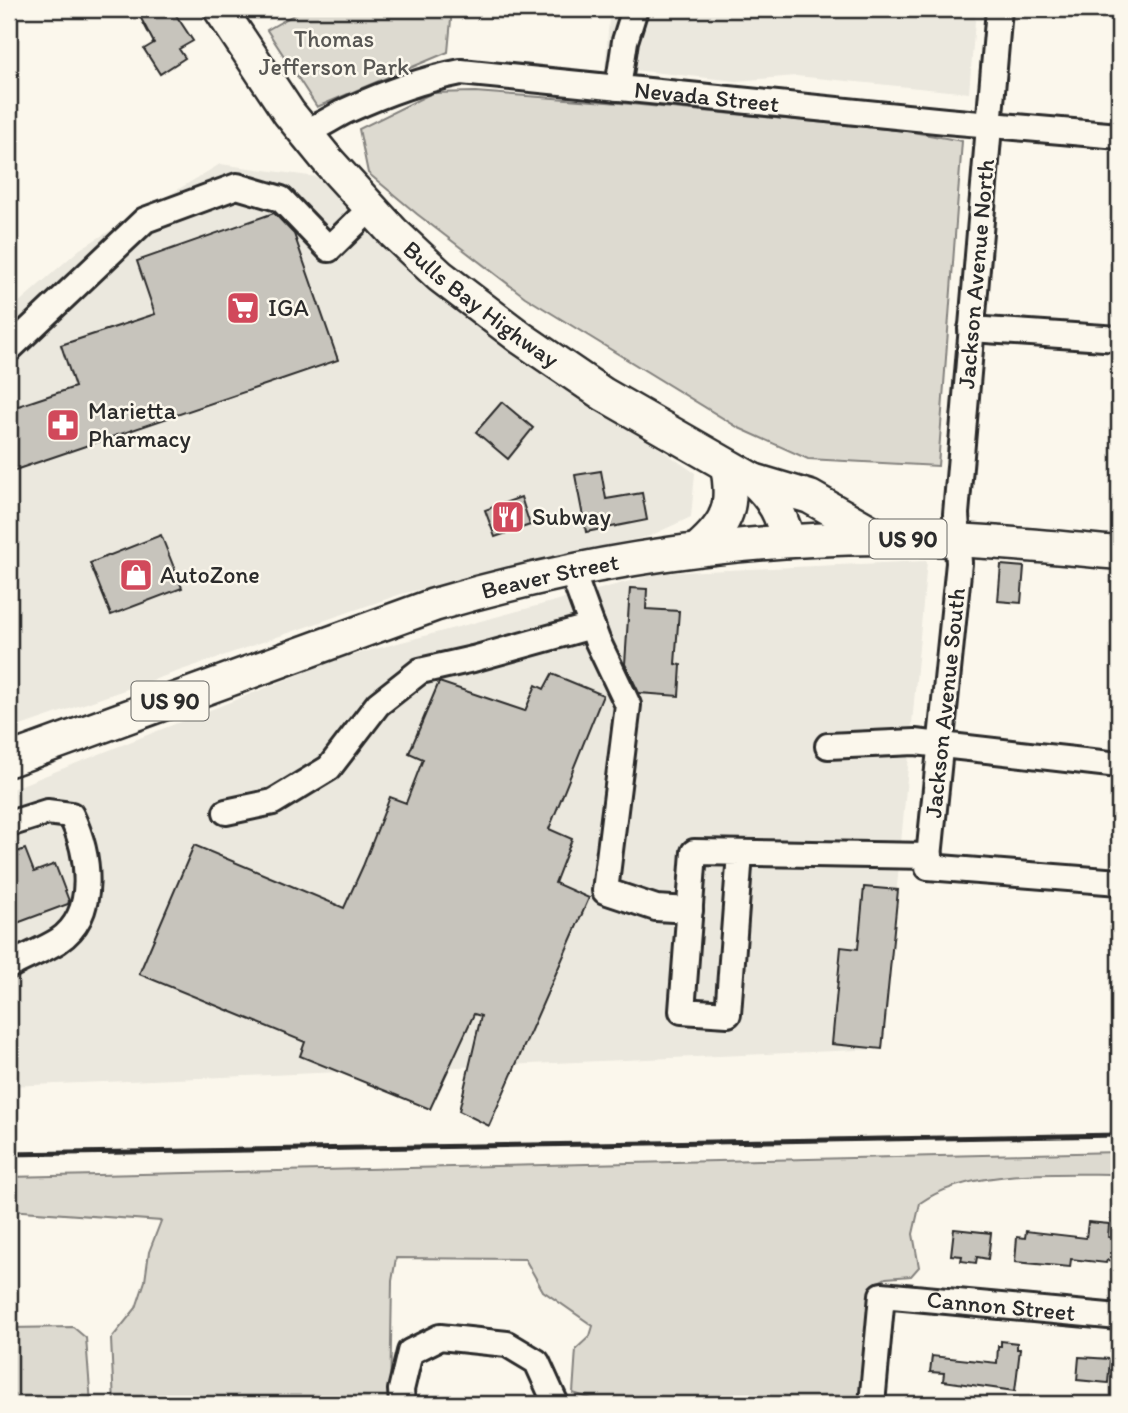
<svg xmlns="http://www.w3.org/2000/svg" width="1128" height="1413" font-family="Itim,sans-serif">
<rect width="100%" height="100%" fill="#fbf7ec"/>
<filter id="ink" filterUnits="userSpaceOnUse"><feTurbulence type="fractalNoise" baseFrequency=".0143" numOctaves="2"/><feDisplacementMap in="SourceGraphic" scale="14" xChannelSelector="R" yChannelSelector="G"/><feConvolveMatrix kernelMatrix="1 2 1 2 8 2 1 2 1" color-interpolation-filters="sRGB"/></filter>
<g filter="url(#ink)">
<path fill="#ebe8de" d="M610,9H976L969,93L796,76L736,81L605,67Z
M220,164L317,177L478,323L695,473L691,517L650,536L401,594L9,730V311L80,249Z
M927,561L882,1049L9,1086V790L338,659L660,573Z"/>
<path fill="#dddad0" stroke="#84827e" stroke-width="2" d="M304,9H452L448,52L317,107L267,30Z
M475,92L620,103L907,131L962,141L938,466L808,459L739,428L525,297L417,214L368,173L359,129L432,93Z
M1119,1152V1174C1060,1174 968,1168 920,1203L913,1234L919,1267L911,1276L886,1278L873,1285L862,1404H596L595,1400L573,1393L576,1349L590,1336L593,1326L543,1291L525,1259L396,1258L392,1281L390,1404H114L111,1339L136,1308L145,1281L149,1252L161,1221L9,1210V1177Z
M73,1327L86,1338L91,1404H9V1328Z"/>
<path fill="#c7c4bc" stroke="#2b2b2b" stroke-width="2" d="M136,9H172L193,41L179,49L185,58L160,74L144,49L154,43Z
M274,213L294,234L338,360L9,472V409L75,387L61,345L155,314L137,261Z
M502,402L533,428L508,459L476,432Z
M601,471L606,499L642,493L647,520L586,532L575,475Z
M521,497L530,525L495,537L485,510Z
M161,535L182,588L111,615L90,563Z
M1001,565L1024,567L1021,603L998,601Z
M630,588L647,589L646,609L679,611L675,664L681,665L679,696L639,693L625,664Z
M552,674L603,695L549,829L572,839L555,883L589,898L489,1126L459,1111L481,1016L474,1014L430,1109L300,1056L305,1042L139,974L194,845L344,908L363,866L390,797L406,803L423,759L409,753L439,682L525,711L536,685L544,689Z
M25,849L34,872L55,864L69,901L68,904L9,926V855Z
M864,887L898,890L882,1049L832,1044L841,947L858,949Z
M1088,1222L1109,1224L1108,1237L1116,1238L1114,1261L1107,1260L1106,1263L1071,1259L1070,1267L1015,1262L1017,1237L1025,1238L1026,1231L1086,1238Z
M954,1229L991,1233L988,1259L977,1257L976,1263L961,1261L962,1256L951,1255Z
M1001,1341L1017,1343V1349H1020L1015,1391L943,1381L944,1373L930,1372L932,1356L997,1363L998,1346H1001Z
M1079,1357L1110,1359L1108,1383L1077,1380Z"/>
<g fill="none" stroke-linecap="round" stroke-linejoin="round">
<defs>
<g id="minor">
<path d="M999,9L956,514L959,563L928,867L1119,882"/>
<path d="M618,88L625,41L635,9"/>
<path id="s1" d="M304,130C321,128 332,117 348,110C385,93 420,80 461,72L946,121L1119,136"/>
<path d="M971,329L1119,339"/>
<path d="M9,349L145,220L237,186L281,199L329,249L371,208"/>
<path d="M571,569L597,640L628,705L605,891L656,908L690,910"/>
<path d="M828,746L915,742L1119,765"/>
<path d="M226,812L273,802L329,768L378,704L420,671L473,659L592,626"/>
<path d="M9,824L47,812L71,815C89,853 99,914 58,941C42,951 24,957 9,966"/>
<path d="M740,853L728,1014L682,1011L694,852L930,856"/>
<path d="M402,1404L401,1390L410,1352L440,1337L507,1344L537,1362L556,1404"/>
<path id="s2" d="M872,1404L882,1295L1119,1317"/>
</g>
<g id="major">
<path id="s3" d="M220,9L289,113L329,162L393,232L440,276L521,338L603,394L753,480C775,500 780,514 789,541"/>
<path d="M753,480L810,497L880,537"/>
<path d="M699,548C729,522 734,505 727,466"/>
<path id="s4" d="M9,760L434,605C580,562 728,539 880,538C960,538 1040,546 1119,553"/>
</g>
</defs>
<use href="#minor" stroke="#2b2b2b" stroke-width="30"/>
<use href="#major" stroke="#2b2b2b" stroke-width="37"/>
<use href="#minor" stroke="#fbf7ec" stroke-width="24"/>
<use href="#major" stroke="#fbf7ec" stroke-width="32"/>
<path stroke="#2b2b2b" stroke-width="5" d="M9,1154L1119,1135"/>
</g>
</g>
<defs>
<symbol id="supermarket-square" viewBox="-11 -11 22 22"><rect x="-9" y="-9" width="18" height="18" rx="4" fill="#d1495b" stroke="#fbf7ec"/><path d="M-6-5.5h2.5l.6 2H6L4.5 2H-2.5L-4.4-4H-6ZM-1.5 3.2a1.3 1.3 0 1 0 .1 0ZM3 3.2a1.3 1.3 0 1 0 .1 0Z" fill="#fff"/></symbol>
<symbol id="pharmacy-square" viewBox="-11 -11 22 22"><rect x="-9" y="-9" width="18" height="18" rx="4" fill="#d1495b" stroke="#fbf7ec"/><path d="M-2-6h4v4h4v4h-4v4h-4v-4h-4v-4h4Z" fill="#fff"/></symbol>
<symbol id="restaurant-square" viewBox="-11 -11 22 22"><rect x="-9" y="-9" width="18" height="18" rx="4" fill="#d1495b" stroke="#fbf7ec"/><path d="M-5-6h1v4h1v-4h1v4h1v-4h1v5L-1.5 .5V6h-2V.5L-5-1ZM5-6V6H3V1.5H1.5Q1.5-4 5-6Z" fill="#fff"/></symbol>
<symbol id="shop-square" viewBox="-11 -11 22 22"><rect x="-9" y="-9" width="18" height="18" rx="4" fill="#d1495b" stroke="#fbf7ec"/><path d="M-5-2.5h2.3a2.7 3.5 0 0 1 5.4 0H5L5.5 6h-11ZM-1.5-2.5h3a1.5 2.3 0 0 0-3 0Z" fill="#fff"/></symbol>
</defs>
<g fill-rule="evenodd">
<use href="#supermarket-square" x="224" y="289" width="38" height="38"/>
<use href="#pharmacy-square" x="44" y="406" width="38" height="38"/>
<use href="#restaurant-square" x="489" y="498" width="38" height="38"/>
<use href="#shop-square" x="117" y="556" width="38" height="38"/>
</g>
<g text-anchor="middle" stroke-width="5" stroke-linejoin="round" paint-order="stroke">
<g fill="#fbf7ec" stroke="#696865" stroke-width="2">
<rect x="869.5" y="519.5" width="77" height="39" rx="5"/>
<rect x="131.5" y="681.5" width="77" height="39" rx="5"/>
</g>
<g font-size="23" font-weight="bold" fill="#2b2b2b">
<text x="908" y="547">US 90</text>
<text x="170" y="709">US 90</text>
</g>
<g font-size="24" fill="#585754" stroke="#fbf7ec">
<text x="334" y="47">Thomas<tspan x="334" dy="28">Jefferson Park</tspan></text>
</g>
<g font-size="24" fill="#2b2b2b" stroke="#fbf7ec">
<text dy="8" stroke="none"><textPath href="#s1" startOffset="415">Nevada Street</textPath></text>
<text transform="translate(976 274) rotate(-85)" y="8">Jackson Avenue North</text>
<text dy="8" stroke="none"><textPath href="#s3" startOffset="397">Bulls Bay Highway</textPath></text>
<text dy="8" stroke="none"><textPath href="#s4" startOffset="572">Beaver Street</textPath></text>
<text transform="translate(945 703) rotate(-84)" y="8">Jackson Avenue South</text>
<text dy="8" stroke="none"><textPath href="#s2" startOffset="229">Cannon Street</textPath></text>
</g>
<g font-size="24" fill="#2b2b2b" stroke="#fbf7ec" text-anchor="start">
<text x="268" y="316">IGA</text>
<text x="88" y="419">Marietta<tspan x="88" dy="28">Pharmacy</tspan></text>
<text x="532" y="525">Subway</text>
<text x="160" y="583">AutoZone</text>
</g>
</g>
<rect width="1128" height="1413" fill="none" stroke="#fbf7ec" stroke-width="35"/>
<rect x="18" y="18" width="1093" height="1378" fill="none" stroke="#2b2b2b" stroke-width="2.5" filter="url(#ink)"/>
</svg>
